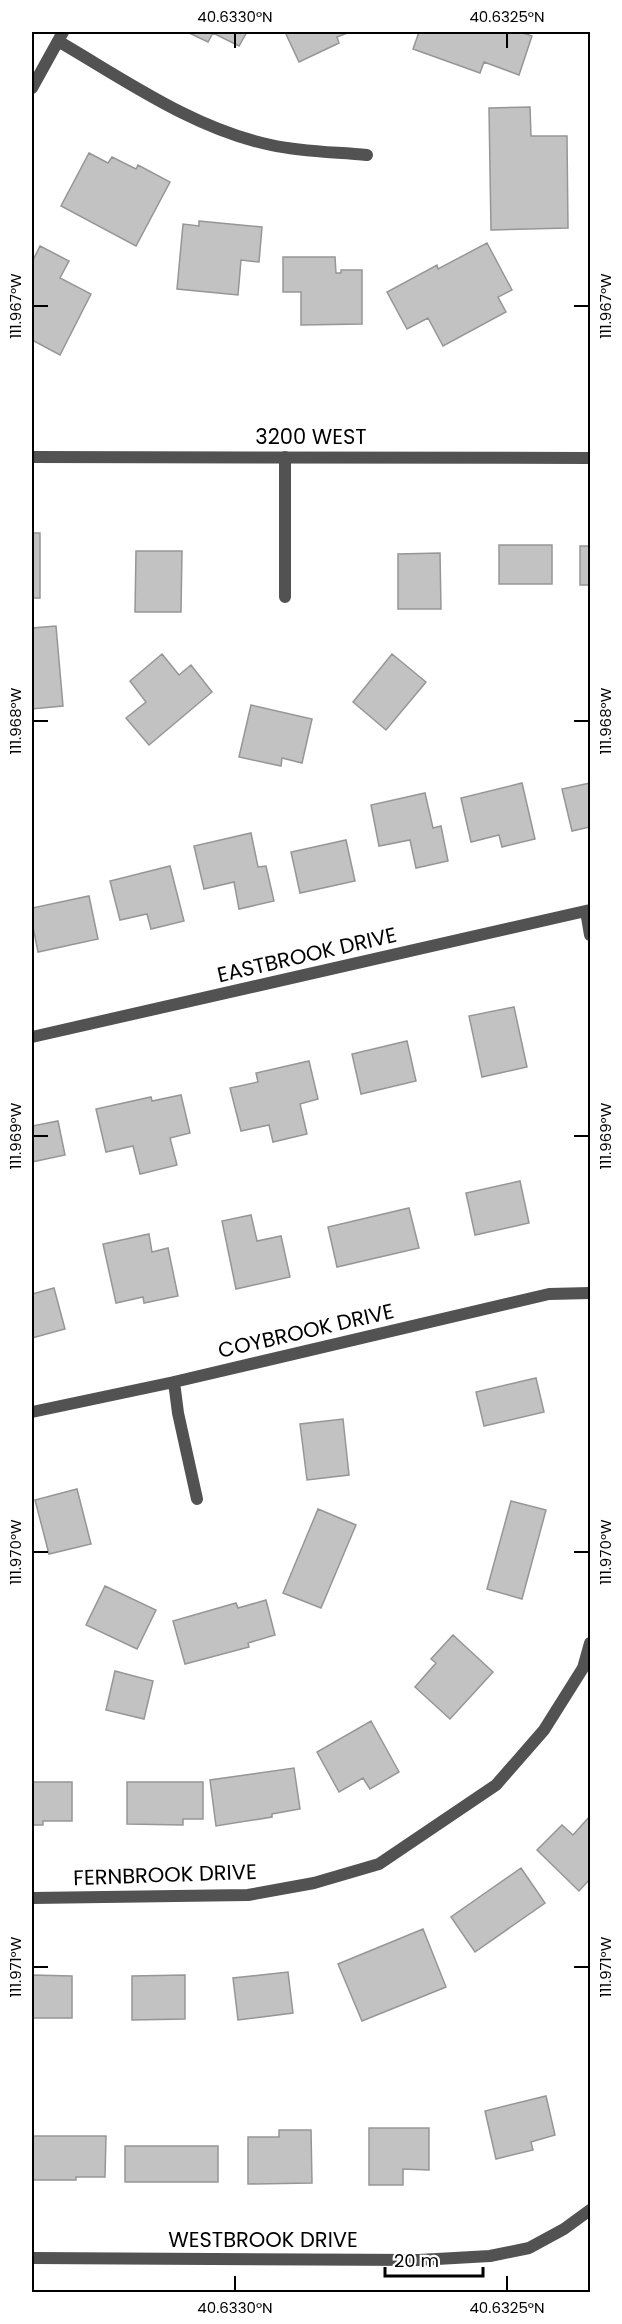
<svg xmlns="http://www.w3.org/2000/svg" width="622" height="2324" font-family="Poppins,sans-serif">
<rect width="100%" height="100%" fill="#fff"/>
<path fill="#c2c2c2" stroke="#969696" stroke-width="1.5" d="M187,32H247L239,46L213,33L208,42Z
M285,32H350L337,37L339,43L299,62Z
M419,32H520L532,36L519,75L484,62L480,73L413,49Z
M530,107L531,136H567L568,228L491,230L489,108Z
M89,153L108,163L112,157L136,169L138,165L170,182L136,246L61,206Z
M199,221L262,227L259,262L241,260L238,295L177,289L183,224L199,226Z
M487,243L512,290L498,297L506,312L443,346L428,318L407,329L387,292L437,265L438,269Z
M40,246L69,261L60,278L91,294L60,355L32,340V262Z
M283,257H335L336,273H341V270H362V324L301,325V292H283Z
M32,533H40V598H32Z
M499,545H552V584H499Z
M580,546H590V585H580Z
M136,551H182L181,612H135Z
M440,553L441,609H398V554Z
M56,626L63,706L32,709V628Z
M162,654L179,675L191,665L212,692L149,745L126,718L146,702L130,681Z
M392,654L426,682L386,730L353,702Z
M251,705L312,719L302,763L282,758L281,766L239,757Z
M522,783L535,839L502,847L499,835L471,842L461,798Z
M590,783V827L572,831L562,789Z
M425,793L433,828L441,826L448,861L416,868L410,840L379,846L371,805Z
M251,833L258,867L266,866L274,901L239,909L234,882L204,889L194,846Z
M346,840L355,881L300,893L291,852Z
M170,866L184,921L151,929L147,914L120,920L110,881Z
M89,896L98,939L38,952L32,922V908Z
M514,1007L527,1067L482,1077L469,1016Z
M407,1041L416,1081L361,1094L352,1054Z
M309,1061L318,1099L300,1104L307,1134L273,1142L269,1125L241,1131L230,1088L258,1082L256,1073Z
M181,1095L190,1133L170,1138L177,1165L140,1174L133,1146L106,1152L96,1109L151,1097L152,1101Z
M58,1121L65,1155L32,1162V1126Z
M520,1181L529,1223L475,1235L466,1193Z
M409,1208L419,1248L337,1267L328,1227Z
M251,1215L257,1241L281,1236L290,1277L236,1289L222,1221Z
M149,1234L152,1252L168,1248L178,1296L144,1303L143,1297L116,1303L103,1244Z
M54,1288L65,1329L32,1338V1294Z
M536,1378L544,1412L484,1426L476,1392Z
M343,1419L349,1475L307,1480L300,1424Z
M77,1489L91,1544L49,1554L35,1500Z
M511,1501L546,1510L522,1599L487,1589Z
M318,1509L356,1525L321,1608L283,1593Z
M105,1586L156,1610L137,1649L86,1625Z
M266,1600L275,1635L248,1643L249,1647L185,1664L173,1621L236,1603L238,1608Z
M453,1635L493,1672L450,1719L415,1687L436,1663L431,1659Z
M115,1671L153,1681L144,1719L106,1710Z
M371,1721L399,1772L370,1789L363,1778L339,1792L317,1752Z
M294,1768L300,1809L272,1814V1817L216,1826L210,1780Z
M32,1782H72V1821H43V1825H32Z
M127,1782H203V1819H183V1825L127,1824Z
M590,1816V1879L579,1891L537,1850L562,1825L573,1835Z
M521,1868L545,1903L475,1952L451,1917Z
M423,1929L446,1987L362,2021L338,1964Z
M288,1972L293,2013L238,2020L233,1978Z
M32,1975L72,1976V2018H32Z
M185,1975V2019L132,2020V1976Z
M546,2096L555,2135L531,2142L533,2150L496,2159L485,2111Z
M369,2128H429V2170L403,2169V2185H369Z
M279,2130H311L312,2183L248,2184V2137H279Z
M32,2136H106L105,2177H76V2180H32Z
M125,2146H218V2182H125Z"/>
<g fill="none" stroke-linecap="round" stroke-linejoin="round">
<path stroke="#525252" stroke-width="12" d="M58,41C125,80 194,129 271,145C302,152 336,152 367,155
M32,88L63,32
M285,457V597
M586,911L590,935
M32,1037L590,910
M174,1382L178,1413L197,1499
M32,1412L174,1382L549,1294L590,1293
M32,1898L248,1895L314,1883L379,1864L496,1785L544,1730L583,1668L590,1643
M32,2258L419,2260L490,2256L529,2248L564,2229L590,2210"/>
<path stroke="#525252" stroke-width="12" d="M32,457L590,458"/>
</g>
<path fill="none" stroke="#000" stroke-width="2" d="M235,33V48M507,33V48M33,306H48M574,306H589M33,721H48M574,721H589M33,1136H48M574,1136H589M33,1552H48M574,1552H589M33,1967H48M574,1967H589M235,2276V2291M507,2276V2291"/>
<g text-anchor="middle" stroke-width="6" stroke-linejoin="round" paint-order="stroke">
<g font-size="21" fill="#000" stroke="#fff">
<text x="311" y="444">3200 WEST</text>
<text transform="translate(307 955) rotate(-13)" y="7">EASTBROOK DRIVE</text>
<text transform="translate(306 1331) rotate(-13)" y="7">COYBROOK DRIVE</text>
<text transform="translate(165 1875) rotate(-2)" y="7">FERNBROOK DRIVE</text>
<text x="263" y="2247">WESTBROOK DRIVE</text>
</g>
</g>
<rect width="622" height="2324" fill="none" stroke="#ffffff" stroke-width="66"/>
<path d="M385 2267v9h98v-9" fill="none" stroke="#000000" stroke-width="3"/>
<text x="394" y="2267" font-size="18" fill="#000000" stroke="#ffffff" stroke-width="4.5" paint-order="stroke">20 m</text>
<rect x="33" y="33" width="556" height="2258" fill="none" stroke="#000" stroke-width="2"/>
<g font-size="15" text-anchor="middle" fill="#000">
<text x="235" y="22">40.6330°N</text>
<text x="507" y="22">40.6325°N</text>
<text transform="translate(606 306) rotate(-90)" y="5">111.967°W</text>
<text transform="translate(16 306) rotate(-90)" y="5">111.967°W</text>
<text transform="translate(606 721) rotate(-90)" y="5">111.968°W</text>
<text transform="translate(16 721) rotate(-90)" y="5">111.968°W</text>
<text transform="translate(606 1136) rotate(-90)" y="5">111.969°W</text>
<text transform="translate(16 1136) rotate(-90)" y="5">111.969°W</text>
<text transform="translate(606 1552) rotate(-90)" y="5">111.970°W</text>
<text transform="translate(16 1552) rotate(-90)" y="5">111.970°W</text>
<text transform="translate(606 1967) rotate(-90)" y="5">111.971°W</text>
<text transform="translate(16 1967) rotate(-90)" y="5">111.971°W</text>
<text x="235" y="2313">40.6330°N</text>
<text x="507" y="2313">40.6325°N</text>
</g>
</svg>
